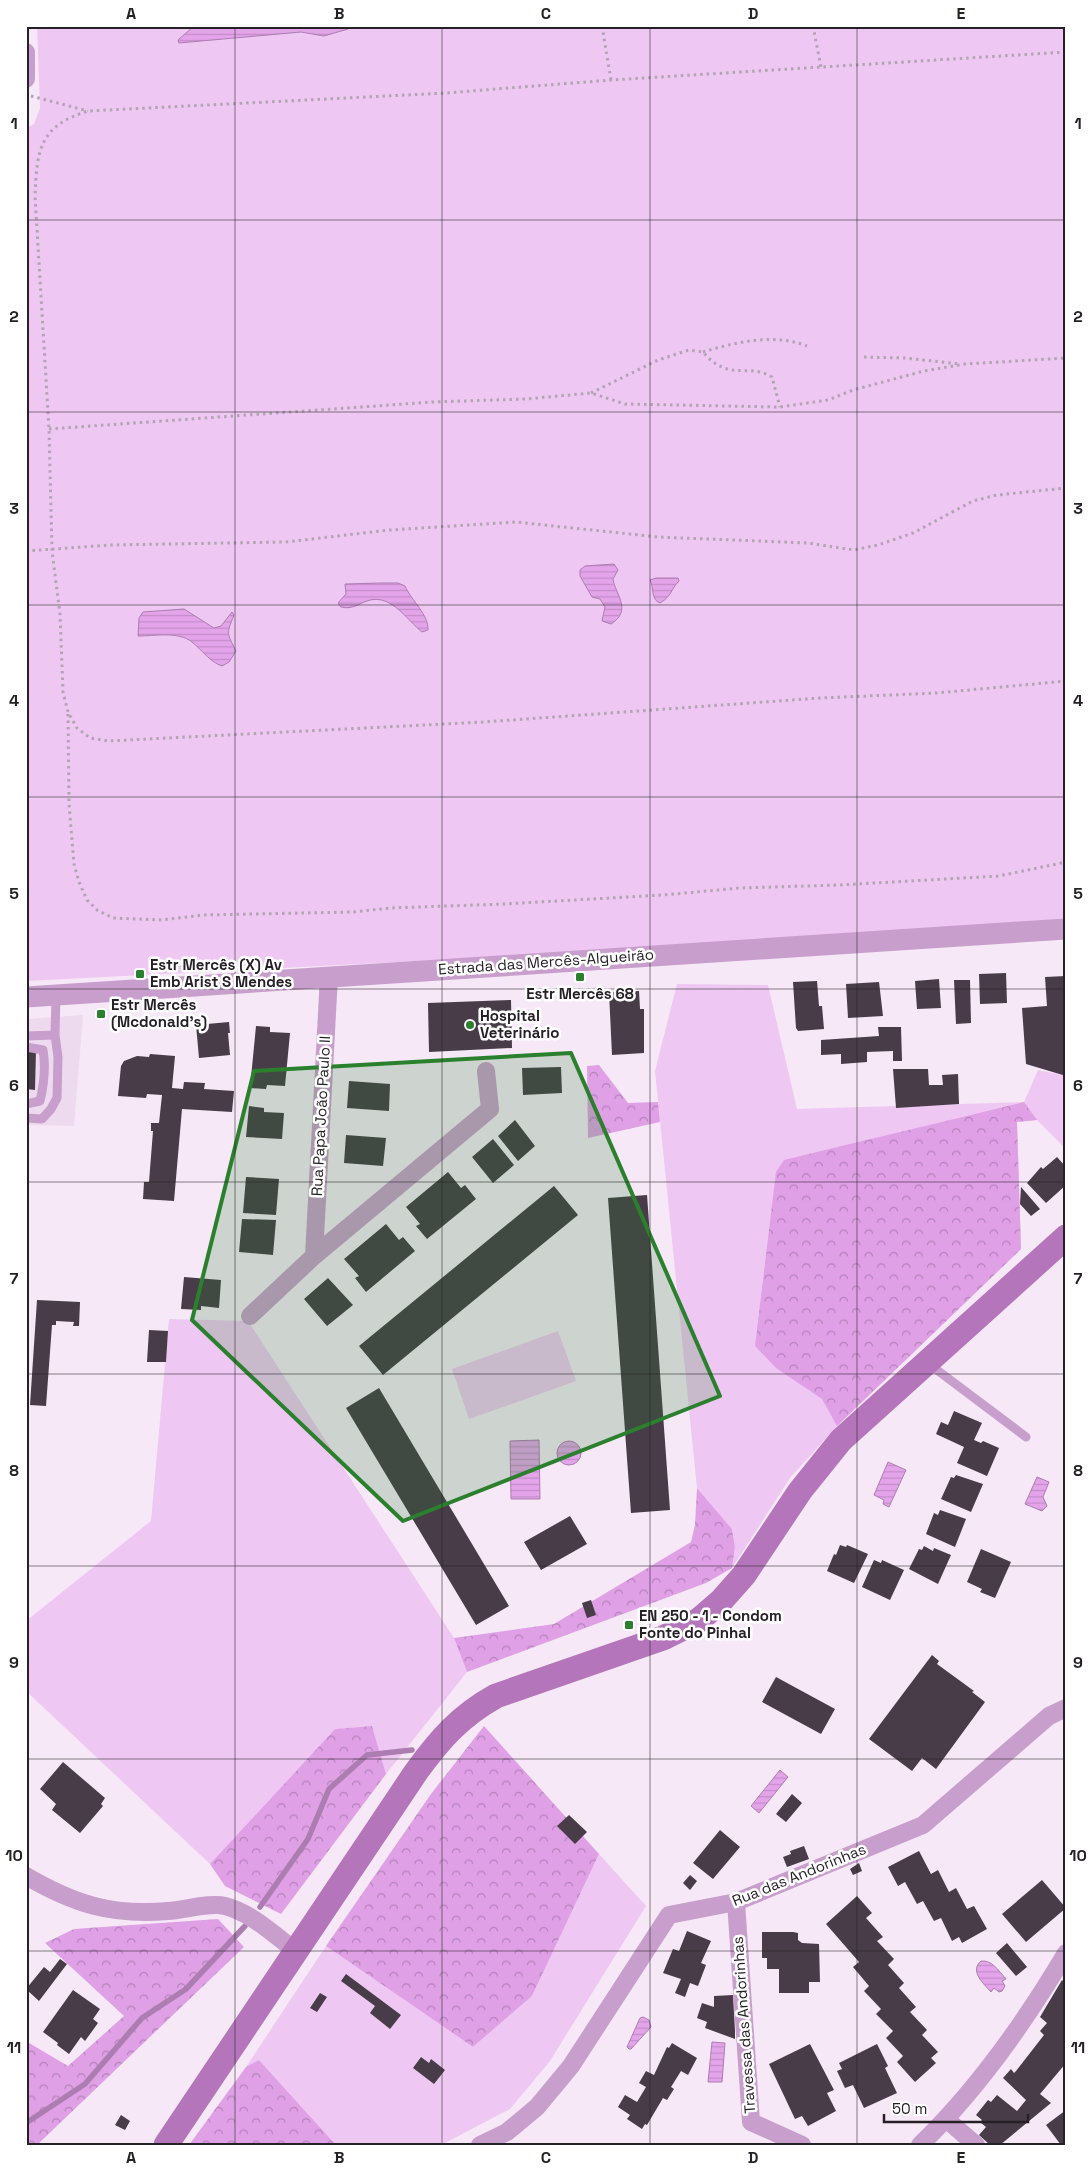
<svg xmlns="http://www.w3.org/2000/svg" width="1092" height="2171" font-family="'Space Grotesk',sans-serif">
<defs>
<pattern id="forest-crowns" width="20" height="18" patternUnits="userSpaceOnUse" patternTransform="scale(1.25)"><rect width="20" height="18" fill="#dfa0e5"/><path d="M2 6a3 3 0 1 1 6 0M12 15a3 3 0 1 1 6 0" fill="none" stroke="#b582ba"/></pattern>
<pattern id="water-rules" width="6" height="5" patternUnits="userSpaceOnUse" patternTransform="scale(1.25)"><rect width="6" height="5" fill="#e4a4ea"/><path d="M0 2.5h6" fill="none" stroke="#c38dc9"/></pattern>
</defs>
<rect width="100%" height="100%" fill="#f6e8f7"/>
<path fill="#eedaef" d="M83,1015L74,1126L26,1125V1019Z"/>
<path fill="#efc7f3" d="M37,26H1066V928L26,981V128L34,124L40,108Z
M677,984L768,985L797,1109L1024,1102L1038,1070L1066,1076V1149L1037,1120L1017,1122L1021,1249L837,1426L790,1478L732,1568L735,1547L732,1529L697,1488L655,1071Z
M169,1319L248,1321L454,1638L467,1672L386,1774L372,1726L335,1729L210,1864L26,1691V1621L151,1521Z
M558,1331L576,1381L469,1419L452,1369Z
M599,1854L646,1906L550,2061L510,2109L441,2145H336L259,2060L246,2067L326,1946L473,2047L532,1996Z"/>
<path fill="url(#forest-crowns)" d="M599,1065L628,1103L658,1102L660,1122L588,1138L587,1066Z
M1024,1102L1037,1120L1017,1122L1021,1249L837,1426L822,1399L776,1368L755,1346L776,1172L784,1160C864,1140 944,1122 1024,1102Z
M697,1488L732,1529L735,1547L732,1568L706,1583L467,1672L454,1638L554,1624L691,1542L695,1525Z
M372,1726L386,1774L281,1914L225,1886L210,1864L335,1729Z
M484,1726L599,1854L532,1996L473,2047L326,1946L431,1794Z
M218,1919L244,1947L37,2145H26V2044L29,2043L68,2066L124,2016L45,1943L74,1929Z
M259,2060L336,2145H189L246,2067Z"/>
<path fill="url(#water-rules)" stroke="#ab7db0" d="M194,26H351L348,29L324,36L301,32L179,43L178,40Z
M614,564L618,570L613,579C615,594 633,610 611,624L602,621L605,607L600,599L592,597L580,576V570L585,566Z
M656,578H678L679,581C670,590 673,595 660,603C651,600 654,588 650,580Z
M381,583H398L405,586C411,600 429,615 428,630L422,632C407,620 392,595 370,600C359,603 353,610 341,607L338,603L346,594L345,584Z
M184,609L214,628L221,626L232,612L234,615C226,635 227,633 236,651L229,662L222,666C210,662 202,650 192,642C178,631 155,636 138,636L139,618L143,612Z
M539,1440L540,1499H511L510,1441Z
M557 1453a12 12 0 1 1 24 0a12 12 0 1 1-24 0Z
M888,1462L906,1470L889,1507L883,1504L884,1500L874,1495Z
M1037,1477L1049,1482L1043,1497L1047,1506L1042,1511L1025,1504Z
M780,1770L788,1777L759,1813L751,1806Z
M981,1961C992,1960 998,1970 1006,1979L1002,1981L1005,1986L1002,1991L999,1992L994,1988L991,1992C984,1984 969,1971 981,1961Z
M643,2017L649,2020L651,2027L631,2049H629L627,2047L640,2018Z
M712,2042L725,2043L722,2082H708Z"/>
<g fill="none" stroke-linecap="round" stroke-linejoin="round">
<path stroke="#ab7db0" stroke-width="5.5" d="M260,1907L308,1839L329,1789L367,1755L412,1750
M26,2123L85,2084L142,2018L186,1989L245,1926"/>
</g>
<path fill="#473c48" d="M1006,973L1007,1003L980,1004L979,974Z
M1066,976V1076L1026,1064L1022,1008L1047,1006L1045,977Z
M939,979L941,1008L917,1009L915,981Z
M954,980H970L971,1023L956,1024Z
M817,981L819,1006H822L824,1029L798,1031L796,1028L793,982Z
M879,982L883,1016L848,1018L846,984Z
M639,991L640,1009H644V1053L612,1055L609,992Z
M511,1000L512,1048L429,1052L428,1003Z
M229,1022L230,1033H228L230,1055L199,1058L196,1025Z
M256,1026L270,1027V1032L290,1033L285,1086L267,1085L266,1089L250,1088Z
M878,1027H901L902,1061H893V1051L867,1052V1062L841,1064V1054L821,1055V1040L879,1036Z
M26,1050H36L35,1090L26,1089Z
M150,1054L175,1056L172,1088L183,1089L184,1082L205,1083L204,1089L234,1091L232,1112L182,1109L174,1201L143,1199L144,1182H149L153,1131H151V1123H159L162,1095L147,1094L146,1098L118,1096L121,1066L124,1061L137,1056L149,1057Z
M561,1067L562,1093L523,1095L522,1068Z
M893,1069H928L929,1085H943L942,1075L958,1074L959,1104L896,1108Z
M349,1081L390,1084L389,1111L347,1108Z
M249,1106L264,1108V1112L284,1113L282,1139L246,1137Z
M515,1120L535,1146L518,1161L498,1136Z
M346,1135L386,1138L383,1166L344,1163Z
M493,1139L514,1165L493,1183L472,1157Z
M1057,1157L1066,1167V1185L1046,1203L1027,1183L1041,1167L1043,1169Z
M448,1172L461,1188L465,1185L476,1199L427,1239L416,1226L420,1224L406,1207Z
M246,1177L279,1179L276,1215L243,1213Z
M554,1186L578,1215L383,1375L359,1346Z
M1021,1187L1040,1209L1031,1216L1020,1204Z
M647,1195L670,1510L631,1513L608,1198Z
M242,1219L276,1220L273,1255L239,1252Z
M386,1224L399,1240L403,1237L415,1251L366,1292L355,1278L359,1276L344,1259Z
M184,1277L221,1280L219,1308L201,1306V1310L181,1309Z
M328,1278L353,1305L327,1326L304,1299Z
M37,1300L80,1302L79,1326H73L74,1322L56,1321V1325H52L46,1406L30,1405Z
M149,1330L168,1331L166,1362H147Z
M379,1388L509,1606L476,1625L346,1408Z
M954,1411L982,1423L974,1440L981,1443L983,1441L999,1448L987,1476L957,1463L964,1447L936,1434L941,1422L948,1425Z
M956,1475L983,1484L971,1512L941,1499L951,1477L954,1478Z
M940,1510L966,1519L955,1547L926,1534L934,1513L938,1515Z
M570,1516L587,1544L541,1570L524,1542Z
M840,1545L846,1547L847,1545L868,1554L854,1583L827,1571L834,1554L836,1555Z
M924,1546L933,1551L934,1548L951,1555L938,1584L909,1569L919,1549L922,1550Z
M981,1549L1011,1562L995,1598L980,1592L982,1589L967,1582Z
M874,1560L881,1563L882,1560L904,1570L890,1600L862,1587Z
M591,1600L596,1615L587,1618L582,1603Z
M932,1655L939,1661L937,1664L974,1691L972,1692L985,1702L936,1769L922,1758L912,1771L869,1739Z
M776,1677L835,1709L821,1734L762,1702Z
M63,1762L105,1798L101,1804L103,1806L80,1833L52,1810L56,1804L40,1789Z
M792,1794L802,1803L786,1822L776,1814Z
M569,1815L587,1832L575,1844L557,1826Z
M720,1830L740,1847L713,1879L693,1863Z
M804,1846L809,1859L787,1867L783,1857L791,1854L790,1851Z
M919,1851L931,1874L938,1870L949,1892L956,1888L967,1909L974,1906L987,1929L962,1943L959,1937L952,1941L941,1918L934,1921L923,1901L917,1904L905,1882L898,1886L888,1867Z
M859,1863L862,1871L853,1875L850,1869Z
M690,1875L697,1881L690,1890L683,1883Z
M1042,1880L1066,1908L1026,1942L1002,1914Z
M857,1896L872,1913L866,1918L883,1937L877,1941L894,1959L888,1965L904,1983L899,1988L916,2007L910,2012L927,2030L922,2035L938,2052L931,2058L936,2063L915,2082L897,2062L903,2056L886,2038L893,2031L876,2014L881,2009L864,1991L869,1986L853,1967L859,1962L826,1924Z
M687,1931L711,1941L701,1963L706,1965L698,1986L690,1983L685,1997L675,1993L681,1979L663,1973L673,1949L679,1951Z
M762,1932H793L798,1933V1940L802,1943L819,1944L820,1982H809V1993H779V1969H767V1958H762Z
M1007,1943L1027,1967L1016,1976L996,1953Z
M60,1959L67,1964L39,2001L26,1989L44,1967L50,1972Z
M346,1974L401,2015L390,2029L370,2013L375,2006L341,1981Z
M1062,1980L1066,1984V2063L1040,2094L1051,2103L1000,2145H990L979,2135L986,2127L980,2122L982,2120L976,2115L988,2100L991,2102L997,2095L1017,2111L1026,2100L1003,2078L1011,2069L1014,2073L1016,2071L1044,2035L1040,2031L1047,2023L1040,2017Z
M73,1990L100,2009L93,2019L98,2023L85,2041L81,2037L69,2054L57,2045L58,2043L43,2032Z
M320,1993L327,1997L317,2012L310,2008Z
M733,1995L735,2031V2039L705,2028L707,2022L697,2018L702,2003L714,2007V1996Z
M672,2043L697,2058L688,2075L681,2071L671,2087L674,2089L667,2100L663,2098L647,2125L645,2124L642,2129L627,2119L630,2115L618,2107L625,2095L637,2102L646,2087L639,2083L646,2071L654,2075L667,2047L669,2048Z
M810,2044L834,2090L827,2093L836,2111L808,2126L802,2116L795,2119L769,2064Z
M877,2044L888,2066L885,2068L897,2093L864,2108L853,2085L845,2088L837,2071L842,2069L839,2063Z
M421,2057L429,2063L431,2059L445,2070L434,2084L413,2068Z
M1066,2110V2145H1061L1046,2125Z
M121,2115L130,2121L125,2130L115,2125Z"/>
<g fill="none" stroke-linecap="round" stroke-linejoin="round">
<path stroke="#b0a5b1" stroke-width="3" stroke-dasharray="2.5 4" stroke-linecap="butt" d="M602,26L611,80
M813,26L821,67
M1066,52L611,80L446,93L88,111C39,126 37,150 35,196L49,429L52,551L60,614L63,692L68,712L77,728L90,738L108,741L484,722L820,698L937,693L1066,681
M31,96L88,111
M703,352C736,342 774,333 807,346
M864,357L905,358L960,364
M591,393L658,360L689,350L703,352C729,383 748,362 772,377L780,407
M49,429L432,402L526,399L591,393L625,404L780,407L828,400L853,390L924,371L965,364L1066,358
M26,551L110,545L285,542L390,530L516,522L658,537L808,543L854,550L878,545L913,533L973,501L997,495L1066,488
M68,714L69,804L74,864L79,882L87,900L97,910L113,918L162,920L203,915L353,912L390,908L504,904L663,895L740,888L839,885L999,876L1066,862"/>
<path stroke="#c89ecc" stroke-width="9" d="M26,1036L55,1035
M26,1047L43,1050C46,1067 44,1084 40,1101L26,1104
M26,1118L42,1119L51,1109L57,1098L58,1057L55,1035L56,995
M929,1364L1026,1437"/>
<path stroke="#c89ecc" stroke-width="18" d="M26,52V79
M314,1256L490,1109L486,1071
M250,1316L314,1256L329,976
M26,1876C74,1904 112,1916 168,1911C184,1910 211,1902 225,1906C252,1913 274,1935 296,1951
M736,1902L751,2122L802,2145
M946,2119L976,2145
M480,2145L507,2132L537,2107L571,2066L669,1915L736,1902L923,1825L1049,1716L1066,1708
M920,2145C978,2089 1025,2022 1066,1953"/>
<path stroke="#c89ecc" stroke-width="21" d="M26,997L1066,929"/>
<path stroke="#b475ba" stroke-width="25" d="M166,2145L416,1772C440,1739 460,1716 496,1696L663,1638L699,1620L721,1601L744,1575L800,1491L841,1440L1066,1237"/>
</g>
<path fill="#2b802d" fill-opacity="0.2" stroke="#2b802d" stroke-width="4" stroke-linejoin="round" d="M571,1053L720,1396L403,1521L192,1320L254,1071Z"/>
<path fill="none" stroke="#262127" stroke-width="1" stroke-opacity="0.55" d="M235,26V2145M442,26V2145M650,26V2145M857,26V2145M26,220H1066M26,412H1066M26,605H1066M26,797H1066M26,989H1066M26,1182H1066M26,1374H1066M26,1566H1066M26,1759H1066M26,1951H1066"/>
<g fill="#2b802d" stroke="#fff" stroke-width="2">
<rect x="135" y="969" width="10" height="10" rx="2.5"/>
<rect x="575" y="972" width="10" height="10" rx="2.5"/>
<rect x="96" y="1009" width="10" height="10" rx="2.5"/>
<circle cx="470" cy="1025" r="5"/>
<rect x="624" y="1620" width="10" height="10" rx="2.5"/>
</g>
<g text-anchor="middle" stroke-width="5" stroke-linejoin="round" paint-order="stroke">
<g font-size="15" fill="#262127" stroke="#fff">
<text transform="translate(546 962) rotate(-4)" y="5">Estrada das Mercês-Algueirão</text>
<text transform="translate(321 1116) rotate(-87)" y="5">Rua Papa João Paulo II</text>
<text transform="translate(799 1875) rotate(-22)" y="5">Rua das Andorinhas</text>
<text transform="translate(744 2025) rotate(-94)" y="5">Travessa das Andorinhas</text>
</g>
<g font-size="15" font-weight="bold" fill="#262127" stroke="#fff" text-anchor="start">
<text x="150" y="970">Estr Mercês (X) Av<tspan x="150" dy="17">Emb Arist S Mendes</tspan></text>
<text x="580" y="999" text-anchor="middle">Estr Mercês 68</text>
<text x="111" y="1010">Estr Mercês<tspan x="111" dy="17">(Mcdonald's)</tspan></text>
<text x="480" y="1021">Hospital<tspan x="480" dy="17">Veterinário</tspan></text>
<text x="639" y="1621">EN 250 - 1 - Condom<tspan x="639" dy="17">Fonte do Pinhal</tspan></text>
</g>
</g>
<rect width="1092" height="2171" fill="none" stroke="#ffffff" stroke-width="55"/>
<path d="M884 2114v8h144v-8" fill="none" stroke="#262127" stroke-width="2.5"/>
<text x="892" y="2114" font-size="15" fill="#262127" stroke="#ffffff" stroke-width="4" paint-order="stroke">50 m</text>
<rect x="28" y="28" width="1036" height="2116" fill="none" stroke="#262127" stroke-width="2"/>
<g font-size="16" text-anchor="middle" font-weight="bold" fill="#262127">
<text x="131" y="19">A</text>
<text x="339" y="19">B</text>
<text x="546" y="19">C</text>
<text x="753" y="19">D</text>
<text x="961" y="19">E</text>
<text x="14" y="129">1</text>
<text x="1078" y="129">1</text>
<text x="14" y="322">2</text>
<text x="1078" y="322">2</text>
<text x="14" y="514">3</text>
<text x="1078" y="514">3</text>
<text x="14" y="706">4</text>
<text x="1078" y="706">4</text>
<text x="14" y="899">5</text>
<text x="1078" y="899">5</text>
<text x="14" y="1091">6</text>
<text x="1078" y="1091">6</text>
<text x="14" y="1284">7</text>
<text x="1078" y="1284">7</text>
<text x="14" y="1476">8</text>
<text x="1078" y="1476">8</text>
<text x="14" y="1668">9</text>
<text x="1078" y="1668">9</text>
<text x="14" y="1861">10</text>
<text x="1078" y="1861">10</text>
<text x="14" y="2053">11</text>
<text x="1078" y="2053">11</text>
<text x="131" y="2163">A</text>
<text x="339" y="2163">B</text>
<text x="546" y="2163">C</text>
<text x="753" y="2163">D</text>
<text x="961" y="2163">E</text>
</g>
</svg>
